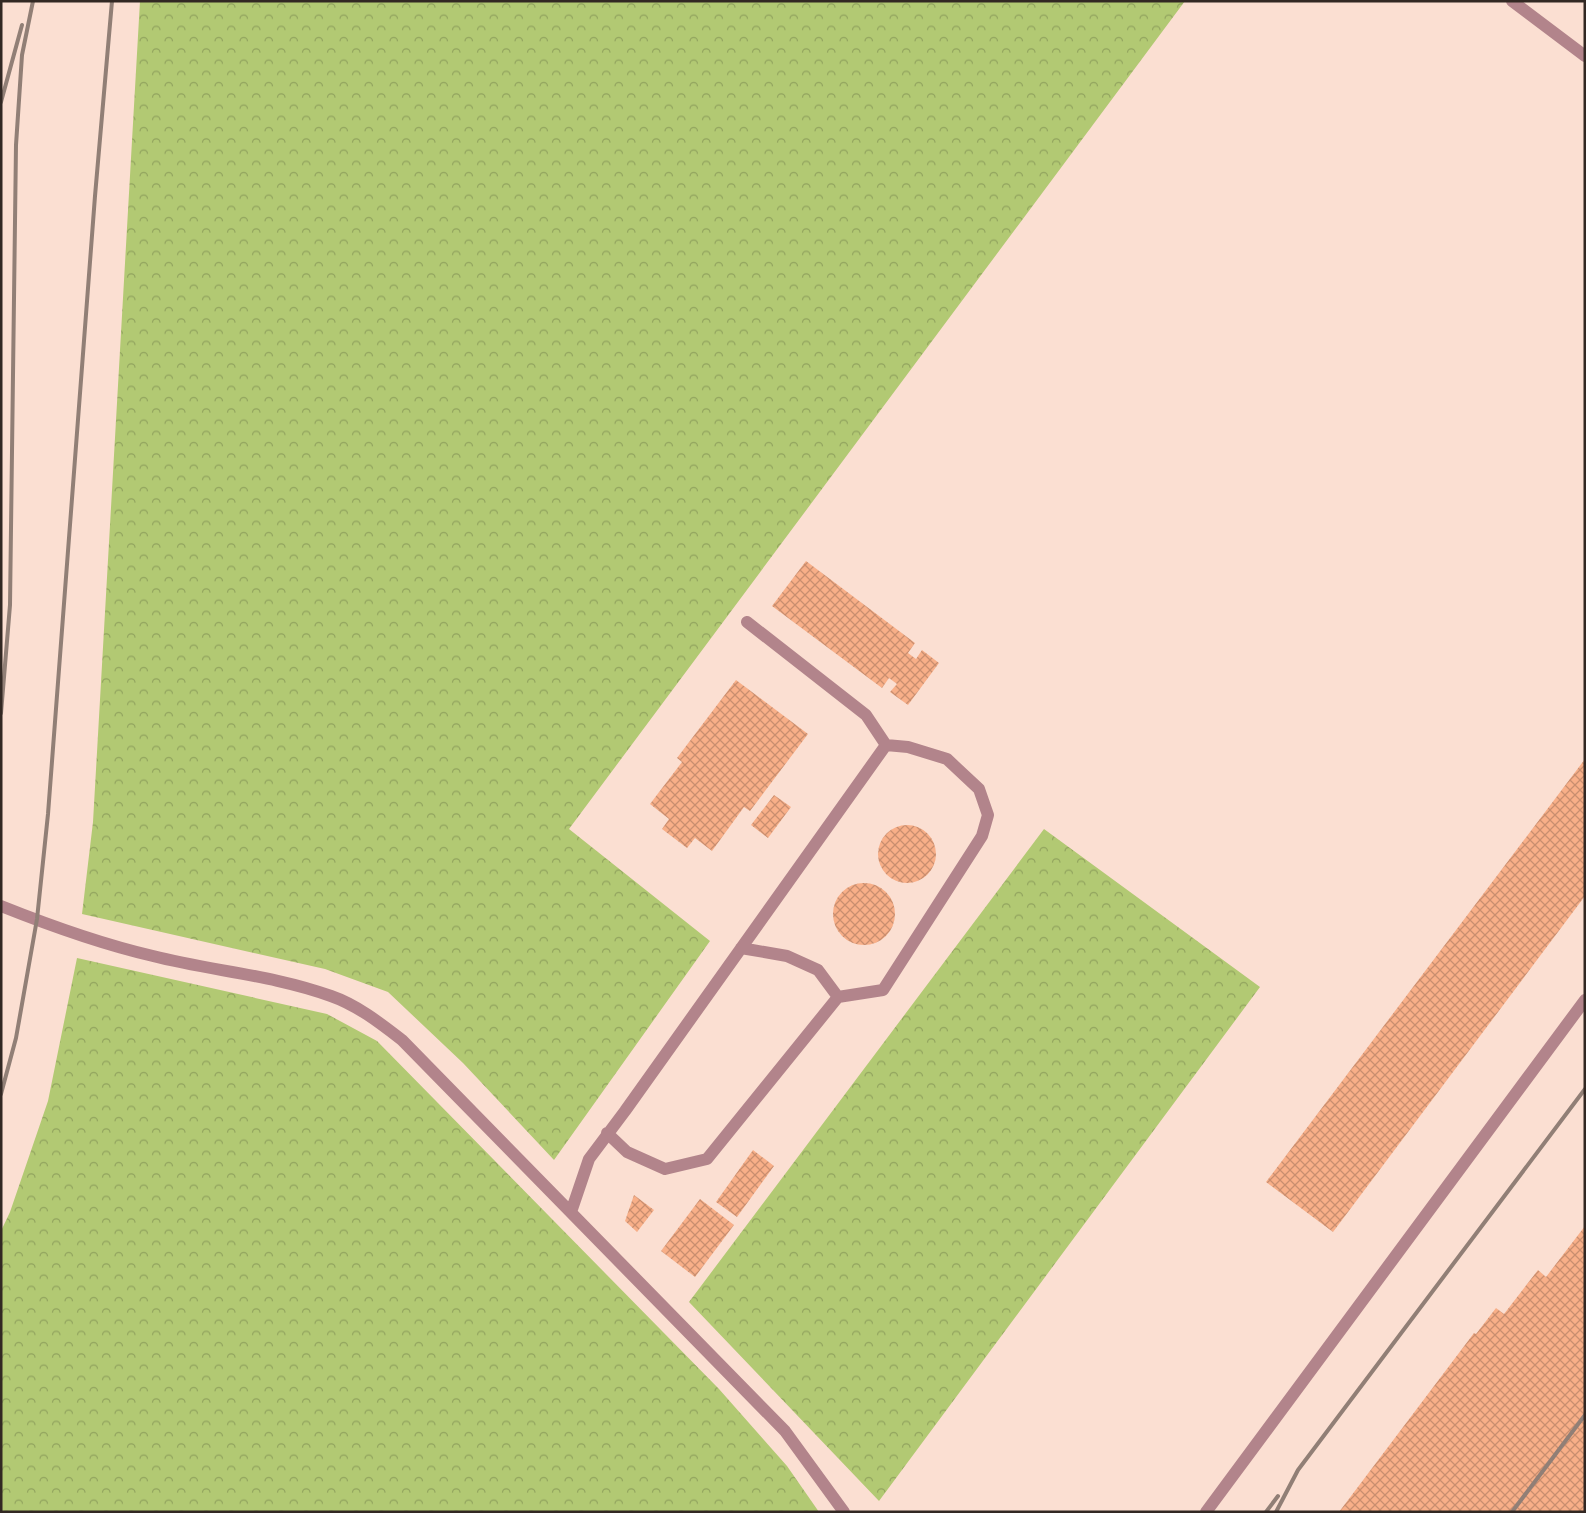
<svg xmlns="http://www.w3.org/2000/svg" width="1586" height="1513" font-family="Mulish,sans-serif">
<defs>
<pattern id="forest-crowns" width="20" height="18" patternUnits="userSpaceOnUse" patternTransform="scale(1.25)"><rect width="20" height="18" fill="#b2c973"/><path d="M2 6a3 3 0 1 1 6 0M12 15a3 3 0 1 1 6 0" fill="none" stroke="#91a35e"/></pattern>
<pattern id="building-cross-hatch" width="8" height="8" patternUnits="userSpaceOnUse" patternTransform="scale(1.25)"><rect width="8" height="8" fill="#f8af88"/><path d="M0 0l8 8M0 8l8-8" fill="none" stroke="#c98e6f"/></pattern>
</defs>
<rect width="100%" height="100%" fill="#fbdfd2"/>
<path fill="url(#forest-crowns)" d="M140,1H1185L569,829L710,941L554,1160L463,1063L388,992L325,969L82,914L93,822Z
M1044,829L1260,987L879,1501L689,1302Z
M77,958L327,1014L377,1041L719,1389L787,1466L819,1512H1V1231L10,1212L48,1101Z"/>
<path fill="url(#building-cross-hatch)" d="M806,561L915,643L908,653L916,659L922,650L939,663L908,705L890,692L897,684L889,678L882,688L772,606Z
M736,680L808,734L750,811L744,807L712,851L695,838L687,848L662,829L669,819L650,804L682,762L677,758Z
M1585,759V896L1333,1232L1266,1182Z
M774,795L791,807L768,838L751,825Z
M878 854a29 29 0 1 1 58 0a29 29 0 1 1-58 0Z
M833 914a31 31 0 1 1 62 0a31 31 0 1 1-62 0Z
M753,1150L774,1166L737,1217L716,1202Z
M634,1195L654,1210L637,1232L625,1221Z
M700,1199L734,1225L695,1277L661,1251Z
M1585,1226V1512H1339L1474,1333L1476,1334L1496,1308L1504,1314L1538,1270L1546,1277Z"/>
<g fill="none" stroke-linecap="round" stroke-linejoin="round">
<path stroke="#b2848b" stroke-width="12" d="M1512,1L1585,56
M747,622L866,715L886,745
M1,906C51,926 101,944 153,956C212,971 273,975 331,996C357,1005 380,1023 402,1040L785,1431L844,1512
M741,948L787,956L818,970L838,997
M571,1212L589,1159L625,1111L886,745L908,747L947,759L979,789L988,815L982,836L883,990L838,997L707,1159L665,1169L627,1152L607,1133
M1206,1512L1585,1000"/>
<path stroke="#917f76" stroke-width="4" d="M1,102L22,25
M1,713L10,605L16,145L22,55L33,1
M1,1094L16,1038L37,919L48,814L95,196L112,1
M1266,1512L1278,1496
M1276,1512L1298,1470L1585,1089
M1512,1512L1585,1415"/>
</g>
<rect width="1586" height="1513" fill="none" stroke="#322823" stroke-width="5"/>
</svg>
